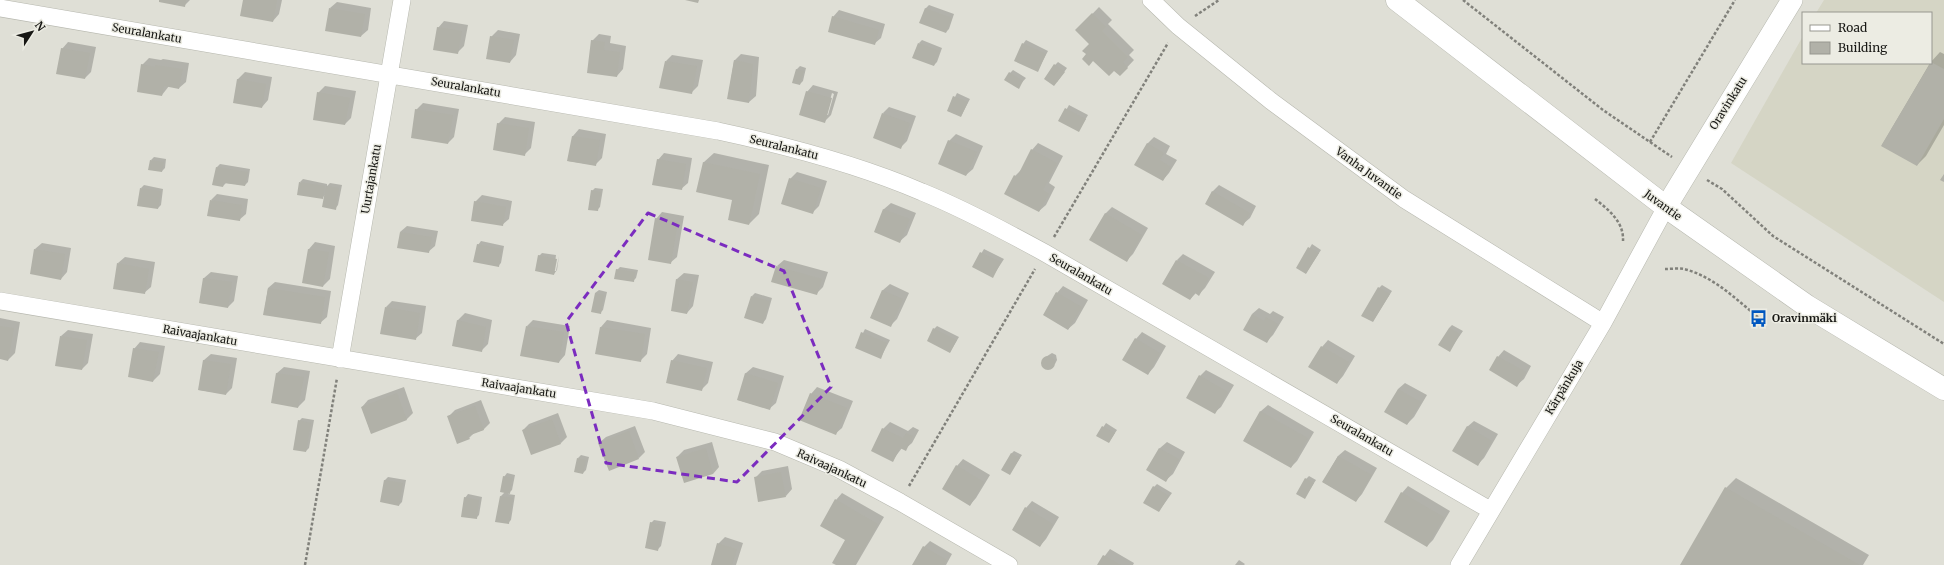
<svg xmlns="http://www.w3.org/2000/svg" width="1944" height="565" font-family="Merriweather,serif">
<rect width="100%" height="100%" fill="#dfdfd6"/>
<path fill="#d5d5c5" d="M1824,0H1944V302L1731,163L1803,36V63H1931V13H1816Z"/>
<path fill="#0003" fill-rule="evenodd" d="M160,0H190L184,6Z
M244,0H282L279,14L273,21Z
M337,2L371,8L368,30L361,36L330,8Z
M929,5L954,14L949,29L946,32L921,23L926,8Z
M1099,7L1112,20L1108,24L1134,50L1129,55L1134,60L1120,75L1114,70L1088,54L1090,44L1077,30Z
M839,10L885,24L881,38L874,44L833,17Z
M444,21L468,25L464,46L457,53L438,28Z
M498,30L520,34L516,55L510,62L491,37Z
M599,34L611,36L610,43L626,46L623,69L617,76L592,41Z
M922,40L942,48L937,62L934,65L919,43Z
M1026,40L1048,51L1038,70L1023,44Z
M68,42L96,47L91,72L85,78L62,49Z
M1940,52L1944,54V125L1926,156L1917,165L1882,145L1930,63Z
M741,54L759,57L756,96L749,102L728,98L734,61Z
M672,55L703,60L698,86L692,92L666,61Z
M149,58L161,60L163,59L189,63L186,82L179,88L169,86L162,95L142,65Z
M1058,62L1067,68L1057,82L1055,65Z
M800,66L806,68L803,81L800,84L797,69Z
M1013,70L1026,78L1018,87L1010,73Z
M245,72L272,77L268,100L262,107L234,102L238,79Z
M813,85L838,92L831,115L824,122L807,92ZM832,93L834,94L828,115H826Z
M325,86L356,91L351,118L345,124L318,93Z
M957,93L970,99L961,116L948,111Z
M423,103L459,109L454,137L448,143L416,110Z
M1069,105L1088,115L1081,127L1060,121Z
M889,107L916,116L907,141L901,147L883,113Z
M505,117L535,122L531,148L524,155L498,124Z
M579,129L606,134L602,158L595,165L568,161L573,136Z
M956,134L983,146L973,169L966,175L949,141Z
M1154,137L1170,146L1166,154L1177,160L1169,173L1163,180L1147,144Z
M1038,143L1063,156L1049,183L1055,187L1046,205L1039,211L1015,176L1022,169L1032,150Z
M664,153L692,158L688,183L681,189L658,160Z
M714,153L769,165L759,214L749,224L733,199L698,192L704,162Z
M154,157L166,159L165,168L162,171L151,160Z
M220,164L250,169L248,182L245,185L226,183L223,186L217,167Z
M797,172L827,181L819,206L812,213L790,179Z
M303,179L327,184V186L330,183L342,185L338,205L335,209L325,195L322,198L300,182Z
M144,185L163,189L161,205L158,208L141,188Z
M1219,185L1256,206L1250,218L1243,224L1206,203L1213,191Z
M595,188L603,189L600,207L597,210L592,191Z
M217,194L248,199L246,214L239,220L211,200Z
M482,195L512,201L509,219L502,225L475,202Z
M891,203L916,213L907,235L900,241L875,232L884,209Z
M1112,207L1148,228L1133,254L1127,260L1105,214Z
M662,212L684,216L677,257L670,263L656,219Z
M407,226L438,231L435,246L428,252L400,232Z
M481,241L504,246L501,263L498,266L478,245Z
M315,242L335,246L330,279L323,286L303,282L309,249Z
M42,243L71,248L67,272L61,279L35,249Z
M1312,244L1321,250L1306,273L1298,268Z
M984,249L1004,259L993,276L973,267Z
M542,253L556,255L554,271H556L559,256L557,270L554,274L539,256Z
M1183,254L1215,272L1205,288L1199,294L1196,293L1190,299L1177,260Z
M125,257L155,262L151,287L144,293L118,263Z
M784,260L828,272L823,287L817,293L777,266Z
M620,267L638,270L636,278L633,281L617,270Z
M211,272L238,276L234,301L228,307L200,303L204,278Z
M684,273L699,275L693,306L687,313L677,279Z
M275,282L331,291L327,317L320,323L264,314L268,288Z
M890,284L909,293L897,319L890,326L871,317L883,290Z
M1382,285L1392,291L1373,321L1379,288Z
M1063,286L1088,300L1075,323L1068,329L1057,293Z
M599,290L607,292L603,310L600,313L595,293Z
M755,293L772,298L766,319L763,323L752,296Z
M392,301L426,306L422,333L415,339L386,307Z
M1259,308L1270,314L1273,311L1284,317L1273,335L1266,342L1252,314Z
M465,313L492,320L488,344L482,350L454,346L458,320Z
M0,318L20,322L15,353L8,360L0,358Z
M533,320L570,326L565,355L559,362L527,326Z
M607,320L651,328L647,354L640,361L596,353L601,327Z
M1452,325L1463,331L1449,351V328Z
M937,326L959,337L950,352L934,329Z
M865,329L890,340L881,357L856,347Z
M68,330L93,334L88,363L82,369L61,336Z
M1142,332L1166,346L1154,367L1148,374L1136,339Z
M1328,340L1355,356L1343,376L1337,383L1322,347Z
M140,342L165,346L160,374L153,381L134,349Z
M1504,350L1531,366L1524,379L1517,385L1498,357Z
M1052,353L1056,355L1057,360L1055,364L1047,369L1043,367L1042,362L1044,358Z
M211,354L237,358L232,388L226,394L199,390L204,360Z
M678,354L713,362L708,383L701,390L672,361Z
M284,367L310,371L305,400L298,407L272,402L277,373Z
M753,367L784,376L776,403L769,409L738,400L746,373Z
M1206,370L1234,385L1221,407L1214,413L1200,376Z
M1405,383L1427,395L1414,417L1407,424L1398,389Z
M404,387L413,413L407,419L371,433L362,407L368,400Z
M817,387L853,401L842,428L835,434L811,394Z
M481,400L490,423L483,430L474,433L469,438L448,417L455,410Z
M1268,405L1314,432L1297,461L1291,467L1244,440L1261,411Z
M558,413L567,437L561,443L523,430L529,424Z
M302,418L314,420L309,448L306,451L299,421Z
M1474,421L1498,434L1484,458L1478,464L1467,427Z
M890,422L908,431L913,427L919,430L912,443L905,449L902,448L892,461L883,429Z
M1106,423L1117,430L1109,442L1098,435Z
M635,426L645,452L639,458L599,443L606,437Z
M712,442L719,467L713,474L677,457L684,450Z
M1167,442L1185,452L1173,474L1166,480L1148,470L1160,448Z
M1345,450L1377,468L1362,494L1356,501L1323,482L1338,456Z
M1014,451L1022,455L1010,473L1011,454Z
M581,455L589,457L586,470L583,473L578,458Z
M963,459L990,475L976,498L970,505L957,466Z
M788,466L792,489L786,496L755,478L762,471Z
M507,473L515,475L512,490L508,494L515,495L511,520L508,523L501,496L505,492L504,477Z
M1309,476L1316,480L1305,497L1306,479Z
M388,477L406,480L402,502L399,505L381,501L385,480Z
M1736,478L1869,555L1863,565H1681L1726,488Z
M1157,484L1172,493L1159,511L1154,487Z
M1408,486L1450,511L1433,540L1427,546L1402,493Z
M842,493L884,517L856,565H838L847,540L836,500Z
M468,494L482,497L479,515L476,518L465,498Z
M1032,501L1059,517L1046,539L1040,546L1026,508Z
M654,520L666,522L661,546L658,549L651,523Z
M725,537L743,543L736,565H712L718,544Z
M930,541L952,554L946,565H913L924,547Z
M1110,549L1134,563L1133,565H1098Z
M1239,560L1245,564L1244,565H1235Z"/>
<path fill="#b1b1a8" d="M159,0H186L185,7L159,2Z
M243,0H277L273,22L240,16Z
M685,0H699L698,3Z
M329,8L365,14L361,37L325,31Z
M925,8L952,18L946,33L919,23Z
M1092,13L1106,27L1102,31L1128,57L1123,62L1128,68L1120,76L1114,71L1109,76L1093,61L1089,66L1082,59L1086,54L1082,51L1089,44L1075,30Z
M832,16L879,30L875,45L828,32Z
M437,27L462,31L458,54L433,50Z
M490,36L514,40L510,63L486,59Z
M591,40L605,42L604,50L620,52L617,77L587,73Z
M918,43L940,51L934,66L912,58Z
M1022,43L1046,54L1038,72L1014,61Z
M61,48L90,53L85,79L56,74Z
M734,60L753,64L749,103L727,99Z
M665,61L697,66L692,94L659,88Z
M1931,62L1944,69V119L1917,166L1881,146Z
M141,64L155,67V65L183,69L179,89L164,86L162,96L137,92Z
M1054,64L1065,72L1054,86L1044,79Z
M796,69L804,71L800,85L792,83Z
M1009,72L1023,81L1019,89L1004,80Z
M237,79L266,84L262,108L233,103Z
M806,91L832,98L825,123L799,115Z
M317,92L350,98L345,125L313,120Z
M953,96L968,102L961,117L947,111Z
M1065,108L1086,119L1079,132L1058,121Z
M415,109L453,115L448,144L411,138Z
M882,113L910,123L901,149L873,138Z
M497,123L529,128L525,156L493,150Z
M572,136L600,140L596,166L567,161Z
M948,140L977,152L966,176L938,164Z
M1147,143L1164,153L1160,160L1171,167L1163,181L1134,165Z
M1031,149L1057,163L1043,190L1049,194L1039,212L1004,194L1014,175L1017,177Z
M657,159L686,164L682,190L652,185Z
M150,160L164,162L162,172L148,170Z
M703,162L760,174L749,225L728,220L732,200L696,192Z
M216,167L248,172L245,186L224,183L223,187L212,185Z
M1944,174V182L1940,180Z
M789,178L821,188L813,214L781,204Z
M299,182L325,186L323,199L297,195Z
M326,186L339,188L336,210L322,207Z
M140,188L161,191L158,209L137,206Z
M591,190L601,192L598,211L588,210Z
M1212,191L1250,213L1243,226L1205,204Z
M210,200L242,205L240,221L207,216Z
M474,201L506,207L503,226L471,221Z
M883,209L910,219L900,243L874,232Z
M1105,213L1142,235L1127,262L1089,240Z
M655,218L678,222L671,264L648,260Z
M400,232L432,237L429,253L397,248Z
M477,244L502,249L499,267L473,262Z
M1308,247L1319,253L1306,274L1296,268Z
M34,249L65,254L61,280L30,274Z
M308,249L329,252L323,287L302,283Z
M980,252L1001,262L993,278L972,267Z
M538,255L557,259L554,275L535,271Z
M1176,260L1209,278L1199,296L1195,293L1190,300L1162,284Z
M117,263L149,269L145,294L113,289Z
M776,266L822,279L817,295L771,282Z
M616,269L635,272L634,282L614,279Z
M203,278L232,282L228,308L199,303Z
M676,279L693,282L687,314L671,311Z
M1378,287L1390,294L1373,322L1361,316Z
M268,288L325,297L321,324L263,315Z
M882,290L903,299L891,327L870,318Z
M1056,292L1082,307L1068,330L1043,315Z
M595,293L604,295L601,314L591,312Z
M751,296L770,301L763,324L744,318Z
M385,307L420,313L416,340L380,334Z
M1252,314L1264,321L1266,317L1278,324L1267,343L1243,330Z
M457,320L486,327L482,352L452,346Z
M0,326L14,328L8,361L0,359Z
M526,326L564,332L559,363L520,356Z
M600,327L645,334L641,362L595,354Z
M933,328L957,340L950,353L927,341Z
M1449,328L1460,334L1450,352L1438,345Z
M861,332L887,343L881,359L855,348Z
M60,336L87,340L82,370L55,366Z
M1135,338L1160,353L1148,375L1122,360Z
M1321,346L1349,362L1337,384L1308,367Z
M133,348L159,352L153,382L128,377Z
M1497,356L1526,372L1517,387L1489,370Z
M1041 363a7 7 0 1 1 14 0a7 7 0 1 1-14 0Z
M203,360L231,364L226,395L198,390Z
M671,360L707,368L702,391L666,383Z
M276,373L304,377L298,408L271,403Z
M745,373L778,383L770,410L737,400Z
M1199,375L1228,392L1215,414L1186,398Z
M1398,389L1421,402L1407,425L1384,412Z
M397,393L407,420L371,434L361,407Z
M810,393L847,408L836,435L799,420Z
M475,406L484,430L468,436L470,439L457,444L447,416Z
M1260,411L1308,438L1291,468L1243,441Z
M552,419L561,444L531,455L522,430Z
M298,420L311,423L306,452L293,450Z
M1102,426L1115,433L1109,443L1096,436Z
M1467,426L1492,441L1478,466L1452,451Z
M882,428L903,438L906,433L913,436L906,451L900,448L893,462L871,451Z
M629,431L639,459L609,471L598,443Z
M706,448L713,474L684,483L676,457Z
M1159,448L1179,459L1166,482L1146,470Z
M1011,453L1020,458L1010,475L1001,470Z
M1338,456L1372,475L1356,502L1322,482Z
M577,458L586,460L583,474L574,472Z
M956,465L984,482L970,506L942,489Z
M781,472L786,497L758,502L754,477Z
M503,476L512,478L510,494L500,492Z
M1305,478L1314,483L1305,499L1296,494Z
M384,480L403,483L399,506L380,502Z
M1153,486L1169,496L1159,512L1143,503Z
M1725,487L1759,507L1860,565H1680Z
M1401,492L1444,517L1427,547L1384,522Z
M500,496L513,498L509,524L495,522Z
M464,497L479,500L477,519L461,517Z
M835,499L878,524L855,565H836L832,563L845,540L820,526Z
M1025,507L1053,524L1040,547L1012,530Z
M650,522L663,525L658,551L645,548Z
M717,543L737,549L732,565H711Z
M923,546L947,560L944,565H912Z
M1103,555L1107,557L1121,565H1097Z"/>
<g fill="none" stroke-linecap="round" stroke-linejoin="round">
<defs>
<path id="minor" d="M1151,0L1178,26L1271,101L1404,199L1603,323
M0,8L718,131C788,146 857,164 922,192C964,209 1005,231 1045,253L1490,510
M0,301L653,411L775,442L839,469L900,502L1009,565
M340,359L402,0
M1459,565L1603,323L1666,207"/>
<path id="tertiary" d="M1666,207L1792,0"/>
<path id="secondary" d="M1397,0L1666,207L1807,306L1944,389"/>
</defs>
<use href="#minor" stroke="#b7b8af" stroke-width="18"/>
<use href="#tertiary" stroke="#b7b8af" stroke-width="22"/>
<use href="#secondary" stroke="#b7b8af" stroke-width="23"/>
<path stroke="#81817b" stroke-width="2.5" stroke-dasharray="3 2" stroke-linecap="butt" d="M1463,0L1603,110L1672,157
M1195,16L1219,0
M1650,142L1735,0
M1707,180L1722,189L1773,236L1944,344
M1595,199C1609,210 1624,222 1623,241
M1054,237L1168,43
M1665,269C1671,269 1678,268 1684,269C1713,276 1737,300 1759,318
M909,486L1035,269
M305,565L337,378"/>
<use href="#minor" stroke="#fff" stroke-width="17"/>
<use href="#tertiary" stroke="#fff" stroke-width="21"/>
<use href="#secondary" stroke="#fff" stroke-width="22"/>
</g>
<path fill="none" stroke="#7b2cbf" stroke-width="3" stroke-dasharray="8 5" stroke-linejoin="round" d="M648,213L784,271L831,387L737,482L606,463L566,322Z"/>
<defs>
<symbol id="bus-bare" viewBox="-9 -9 18 18"><path d="M-5-6H5V4H4V6H2V4H-2V6H-4V4H-5ZM-3.5-4V0h7V-4ZM-3.5 1.2v1.5H-2V1.2ZM2 1.2v1.5H3.5V1.2Z" fill="#0057c0" stroke="#ecece3" stroke-width="2.5" paint-order="stroke"/></symbol>
</defs>
<g fill-rule="evenodd">
<use href="#bus-bare" x="1746" y="306" width="25" height="25"/>
</g>
<g text-anchor="middle" stroke-width="3" stroke-linejoin="round" paint-order="stroke">
<g font-size="11" fill="#171714" stroke="#ecece3">
<text transform="translate(147 33) rotate(10)" y="4">Seuralankatu</text>
<text transform="translate(466 87) rotate(10)" y="4">Seuralankatu</text>
<text transform="translate(1728 103) rotate(-58)" y="4">Oravinkatu</text>
<text transform="translate(784 147) rotate(14)" y="4">Seuralankatu</text>
<text transform="translate(1369 173) rotate(36)" y="4">Vanha Juvantie</text>
<text transform="translate(371 179) rotate(-80)" y="4">Uurtajankatu</text>
<text transform="translate(1663 205) rotate(36)" y="4">Juvantie</text>
<text transform="translate(1081 274) rotate(30)" y="4">Seuralankatu</text>
<text transform="translate(200 335) rotate(10)" y="4">Raivaajankatu</text>
<text transform="translate(1564 387) rotate(-59)" y="4">Kärpänkuja</text>
<text transform="translate(519 388) rotate(9)" y="4">Raivaajankatu</text>
<text transform="translate(1362 435) rotate(30)" y="4">Seuralankatu</text>
<text transform="translate(832 468) rotate(25)" y="4">Raivaajankatu</text>
</g>
<g font-size="11" font-weight="bold" fill="#171714" stroke="#ecece3" text-anchor="start">
<text x="1772" y="322">Oravinmäki</text>
</g>
</g>
<rect x="1802" y="12" width="130" height="52" fill="#ecece3" stroke="#979790"/>
<rect x="1810" y="25" width="20" height="6" fill="#ffffff" stroke="#979790"/>
<text x="1838" y="32" font-size="12" fill="#171714">Road</text>
<rect x="1810" y="42" width="20" height="12" fill="#b1b1a8" stroke="#979790"/>
<text x="1838" y="52" font-size="12" fill="#171714">Building</text>
<g transform="translate(32 32) rotate(54)" stroke="#ecece3" stroke-width="3" paint-order="stroke">
<path d="M0-3L7 15L0 10L-7 15Z" fill="#171714"/>
<text y="-6" font-size="11" font-weight="bold" text-anchor="middle" fill="#171714">N</text>
</g>
</svg>
